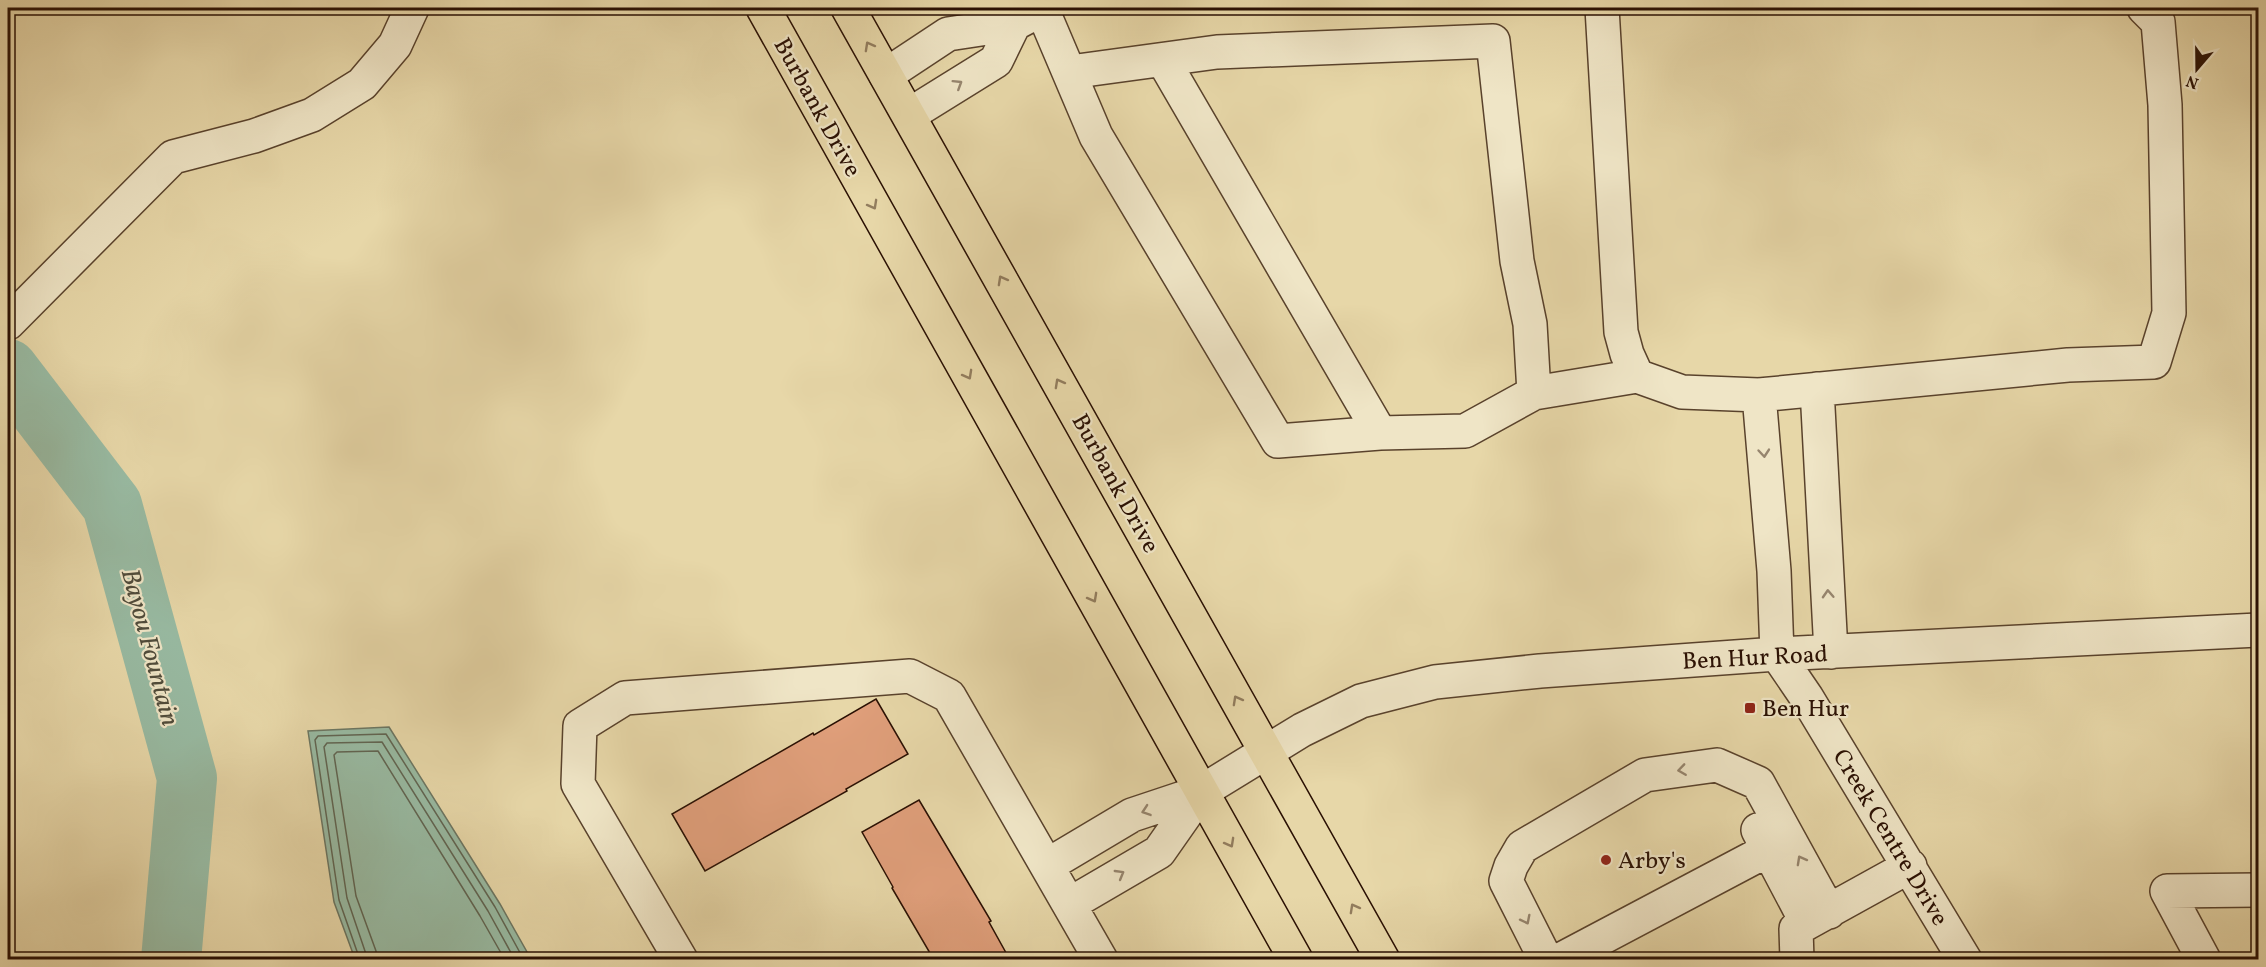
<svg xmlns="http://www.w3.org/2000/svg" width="2266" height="967" font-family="Vollkorn,serif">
<rect width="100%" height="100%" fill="#e7d7a8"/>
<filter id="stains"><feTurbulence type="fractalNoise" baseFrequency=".00333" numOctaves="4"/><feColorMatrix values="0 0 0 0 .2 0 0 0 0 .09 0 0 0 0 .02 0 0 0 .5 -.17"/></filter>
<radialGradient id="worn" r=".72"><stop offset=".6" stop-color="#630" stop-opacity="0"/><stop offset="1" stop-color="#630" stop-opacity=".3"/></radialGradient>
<path fill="#98baa2" stroke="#6c7662" stroke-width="1.5" d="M389,727L500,904L531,959H355L334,902L308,731Z"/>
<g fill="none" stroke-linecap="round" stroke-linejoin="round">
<path stroke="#616552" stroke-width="1.5" d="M360,960L339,900L315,740L318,736L386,734L495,907L524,960
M368,960L347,898L324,747L327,743L382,742L488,911L515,960
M377,960L376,951L356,896L334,755L337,752L378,751L480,916L505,960"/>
<path stroke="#98baa2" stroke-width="60" d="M8,369L112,505L187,778L171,960"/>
</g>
<path fill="#e09f7b" stroke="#2a1003" stroke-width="1.5" d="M876,699L908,754L846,789L847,791L705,871L672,814L813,733L814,735Z
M919,800L991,921L989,922L1010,960H934L892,888L893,887L862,832Z"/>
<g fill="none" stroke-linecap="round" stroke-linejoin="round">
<defs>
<path id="minor" d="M1602,8L1621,332L1627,354L1637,376L1682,392L1759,395L2068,365L2154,362L2169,313L2165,105L2158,22L2144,8
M1042,9L1096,136L1278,441L1380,433L1465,431L1534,393L1637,376
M1163,60L1380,433
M1070,72L1217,52L1493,41L1517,261L1530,324L1534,393
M886,75L948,34L1014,24L1044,8
M909,115L996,61L1014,24
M8,323L173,157L254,136L312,115L362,84L395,45L412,8
M1817,389L1831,652
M1759,395L1774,571L1777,654
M1777,654L1807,698L1965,960
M1758,830L1807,923
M1048,865L1132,815L1201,792L1302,730L1361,701L1435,682L1540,671L1777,654L2258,630
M1070,904L1159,852L1201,792
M681,960L578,784L580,726L625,698L910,676L949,696L1101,960
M1546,960L1506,881L1511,866L1522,847L1645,775L1717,765L1758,783L1829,912
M1560,960L1768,850
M1797,960L1796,929L1910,866
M2204,960L2167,891L2258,890"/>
<path id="major" d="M763,8L1296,960
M848,8L1383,960"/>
</defs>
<use href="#minor" stroke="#59422c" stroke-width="36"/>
<use href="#major" stroke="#2a1003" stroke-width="36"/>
<use href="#minor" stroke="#efe5c6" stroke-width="33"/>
<use href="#major" stroke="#e7d7a8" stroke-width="33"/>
</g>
<defs><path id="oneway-chevron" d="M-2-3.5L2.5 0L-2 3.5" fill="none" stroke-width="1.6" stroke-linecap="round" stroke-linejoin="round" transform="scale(1.5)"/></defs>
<g stroke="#927d5e">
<use href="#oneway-chevron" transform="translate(869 46) rotate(-119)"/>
<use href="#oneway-chevron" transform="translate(873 205) rotate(61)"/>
<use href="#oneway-chevron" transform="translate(1002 280) rotate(-119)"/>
<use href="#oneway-chevron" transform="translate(968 375) rotate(61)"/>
<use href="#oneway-chevron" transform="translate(1059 383) rotate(-119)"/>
<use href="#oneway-chevron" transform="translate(1093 598) rotate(61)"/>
<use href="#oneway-chevron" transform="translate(1237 700) rotate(-119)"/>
<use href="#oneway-chevron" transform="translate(1230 843) rotate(61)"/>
<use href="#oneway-chevron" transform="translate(1354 908) rotate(-119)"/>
</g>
<g stroke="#96856e">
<use href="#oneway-chevron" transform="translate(958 84) rotate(-32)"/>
<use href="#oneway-chevron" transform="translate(1764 453) rotate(85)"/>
<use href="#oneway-chevron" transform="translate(1828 594) rotate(-93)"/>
<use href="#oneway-chevron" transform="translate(1682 770) rotate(172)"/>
<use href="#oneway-chevron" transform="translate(1146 811) rotate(161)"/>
<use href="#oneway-chevron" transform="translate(1801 860) rotate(-119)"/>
<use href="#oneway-chevron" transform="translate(1120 874) rotate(-30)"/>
<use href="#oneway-chevron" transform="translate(1526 920) rotate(63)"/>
</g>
<g fill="#8f2418" stroke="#efe5c6" stroke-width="2">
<rect x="1744" y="702" width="12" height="12" rx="3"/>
<circle cx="1606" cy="860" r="6"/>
</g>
<g text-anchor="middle" stroke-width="4.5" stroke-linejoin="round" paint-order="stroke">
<g font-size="24" fill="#2a1003" stroke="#efe5c6">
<text transform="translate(818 107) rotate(61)" y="8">Burbank Drive</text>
<text transform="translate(1116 483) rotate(61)" y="8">Burbank Drive</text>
<text transform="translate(1755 657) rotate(-3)" y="8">Ben Hur Road</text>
<text transform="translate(1891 837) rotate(59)" y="8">Creek Centre Drive</text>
</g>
<g font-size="24" fill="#2a1003" stroke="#efe5c6" text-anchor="start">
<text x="1762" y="716">Ben Hur</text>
<text x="1618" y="868">Arby's</text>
</g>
<g font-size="26" font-style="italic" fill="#504c3b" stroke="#efe5c6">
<text transform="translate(151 647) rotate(75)" y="9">Bayou Fountain</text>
</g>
</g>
<rect width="2266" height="967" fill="none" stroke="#e7d7a8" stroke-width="30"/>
<rect x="9" y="9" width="2248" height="949" fill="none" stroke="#2a1003" stroke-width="3"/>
<rect x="15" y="15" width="2236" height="937" fill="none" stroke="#2a1003" stroke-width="1.5"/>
<g transform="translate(2197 69) rotate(200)" stroke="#efe5c6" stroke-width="4.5" paint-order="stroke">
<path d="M0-4.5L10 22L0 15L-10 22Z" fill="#2a1003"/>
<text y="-9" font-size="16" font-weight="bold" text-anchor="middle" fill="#2a1003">N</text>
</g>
<rect width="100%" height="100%" filter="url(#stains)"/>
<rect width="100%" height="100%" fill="url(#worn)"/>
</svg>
